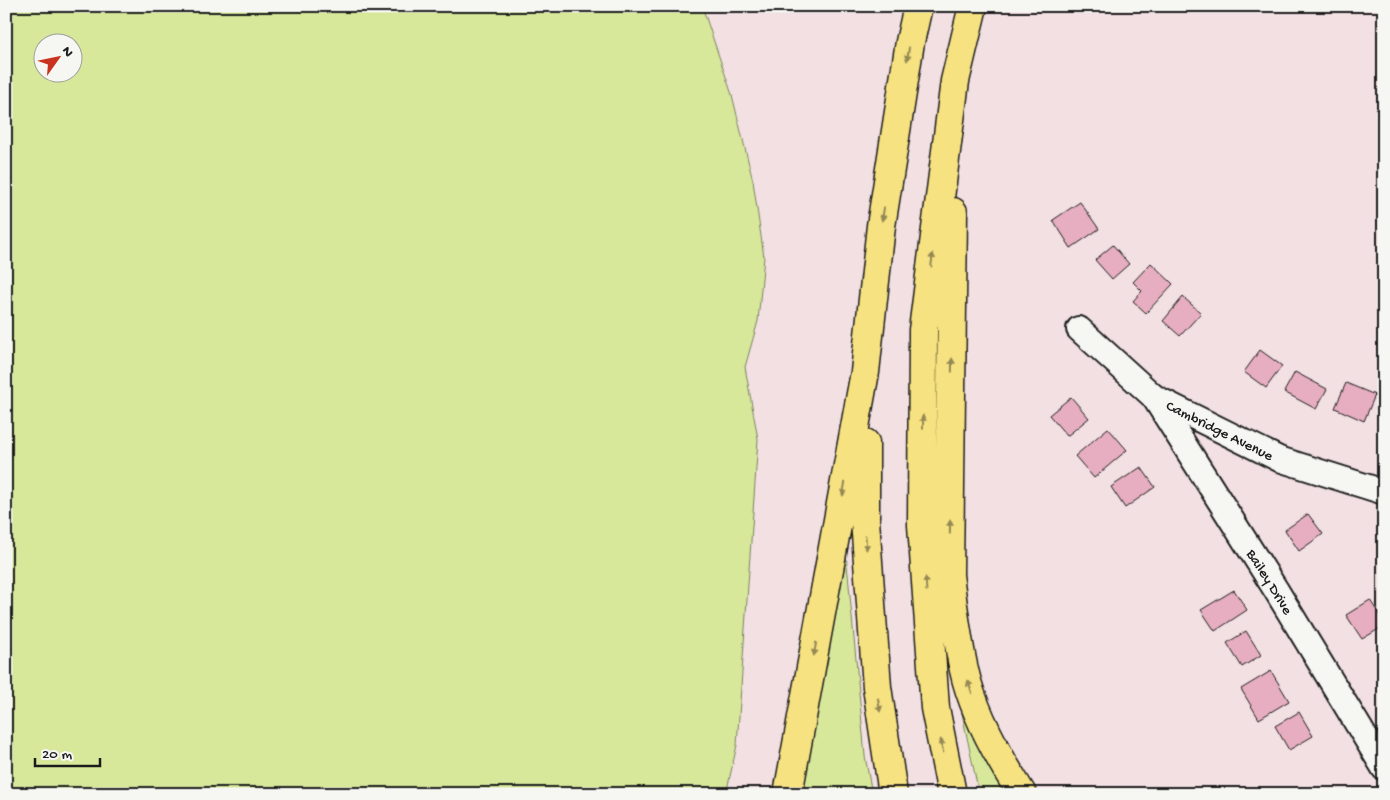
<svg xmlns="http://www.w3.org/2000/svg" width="1390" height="800" font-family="'Gochi Hand',sans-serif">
<rect width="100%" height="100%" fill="#f2e0e3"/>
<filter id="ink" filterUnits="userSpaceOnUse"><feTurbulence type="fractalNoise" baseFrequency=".02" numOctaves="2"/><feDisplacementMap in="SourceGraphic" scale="10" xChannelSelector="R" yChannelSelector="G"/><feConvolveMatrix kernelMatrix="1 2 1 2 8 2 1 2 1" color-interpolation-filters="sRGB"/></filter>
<g filter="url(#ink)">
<path fill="#d7e89b" stroke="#7a825c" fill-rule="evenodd" d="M6,6H702L732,95L753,181L764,257L758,321L745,367L758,439L737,745L726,794H6ZM42,42H72V72H42Z
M844,532L865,756L872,794H797Z
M956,685L977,740L1005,794H979Z"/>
<path fill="#e7aec1" stroke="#1c1c1c" d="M1080,202L1099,229L1071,248L1053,220Z
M1113,245L1129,264L1112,279L1095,260Z
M1151,263L1173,284L1146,313L1133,301L1142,291L1133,282Z
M1183,297L1201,313L1180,336L1163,321Z
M1260,350L1282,366L1266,388L1244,372Z
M1295,372L1327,389L1316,409L1284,392Z
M1346,383L1375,395L1364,421L1335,408Z
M1071,397L1089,418L1067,436L1049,415Z
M1108,428L1127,450L1094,478L1075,456Z
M1141,467L1155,487L1125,508L1111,487Z
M1308,514L1323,534L1299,551L1285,530Z
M1234,590L1247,610L1215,631L1201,610Z
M1370,600L1384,622V626L1362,639L1346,615Z
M1246,631L1261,655L1242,667L1227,643Z
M1271,671L1289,701L1259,719L1241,689Z
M1299,712L1313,736L1289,750L1275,726Z"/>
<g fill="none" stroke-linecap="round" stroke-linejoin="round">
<defs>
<g id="minor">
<path id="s1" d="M1079,329L1154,397L1279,459L1384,492"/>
<path id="s2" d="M1154,397L1276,590L1384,768"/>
</g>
<path id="highway" d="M953,212L949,575C953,607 957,638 964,670C973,711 999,758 1022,794
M865,443V520L877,687L893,794
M788,794L865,372L881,226L910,42L918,6
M952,794L935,708L922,525L923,330L955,81L973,6"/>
</defs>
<use href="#minor" stroke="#1c1c1c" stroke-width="28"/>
<use href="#highway" stroke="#1c1c1c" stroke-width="31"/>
<use href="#minor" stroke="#f6f6f2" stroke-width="24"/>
<use href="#highway" stroke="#f7e281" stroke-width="28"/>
</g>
<defs><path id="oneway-solid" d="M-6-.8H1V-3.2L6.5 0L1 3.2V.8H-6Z" transform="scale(1.25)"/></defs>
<g fill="#948954">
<use href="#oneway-solid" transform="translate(908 54) rotate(99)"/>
<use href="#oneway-solid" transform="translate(883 214) rotate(99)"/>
<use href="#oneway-solid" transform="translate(932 260) rotate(-83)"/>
<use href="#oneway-solid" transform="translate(952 365) rotate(-89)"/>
<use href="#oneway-solid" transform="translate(923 422) rotate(-90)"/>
<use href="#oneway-solid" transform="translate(844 489) rotate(100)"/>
<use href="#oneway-solid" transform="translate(950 527) rotate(-89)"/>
<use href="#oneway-solid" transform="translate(866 543) rotate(86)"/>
<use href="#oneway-solid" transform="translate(926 584) rotate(-94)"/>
<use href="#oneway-solid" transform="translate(815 649) rotate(100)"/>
<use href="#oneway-solid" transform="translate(970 687) rotate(-109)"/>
<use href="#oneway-solid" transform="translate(879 705) rotate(81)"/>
<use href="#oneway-solid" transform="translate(942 746) rotate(-101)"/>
</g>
</g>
<g text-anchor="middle" stroke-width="5" stroke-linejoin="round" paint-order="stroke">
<g font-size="15" fill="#1c1c1c" stroke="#f6f6f2">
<text dy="5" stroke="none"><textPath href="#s1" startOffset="175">Cambridge Avenue</textPath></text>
<text dy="5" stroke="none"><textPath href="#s2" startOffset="218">Bailey Drive</textPath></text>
</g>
</g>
<rect width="1390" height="800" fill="none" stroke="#f6f6f2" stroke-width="25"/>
<rect x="12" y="12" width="1365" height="775" fill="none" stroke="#1c1c1c" stroke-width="2" filter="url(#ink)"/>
<g transform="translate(58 58) rotate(57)"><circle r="24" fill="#f6f6f2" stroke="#9f9f9c"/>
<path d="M0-4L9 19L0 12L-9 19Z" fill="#c8321e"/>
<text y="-8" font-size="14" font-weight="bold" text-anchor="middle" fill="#1c1c1c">N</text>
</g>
<path d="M35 758v8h65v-8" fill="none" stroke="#1c1c1c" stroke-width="2.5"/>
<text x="42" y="758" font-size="15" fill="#1c1c1c" stroke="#f6f6f2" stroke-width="4" paint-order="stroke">20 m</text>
</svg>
